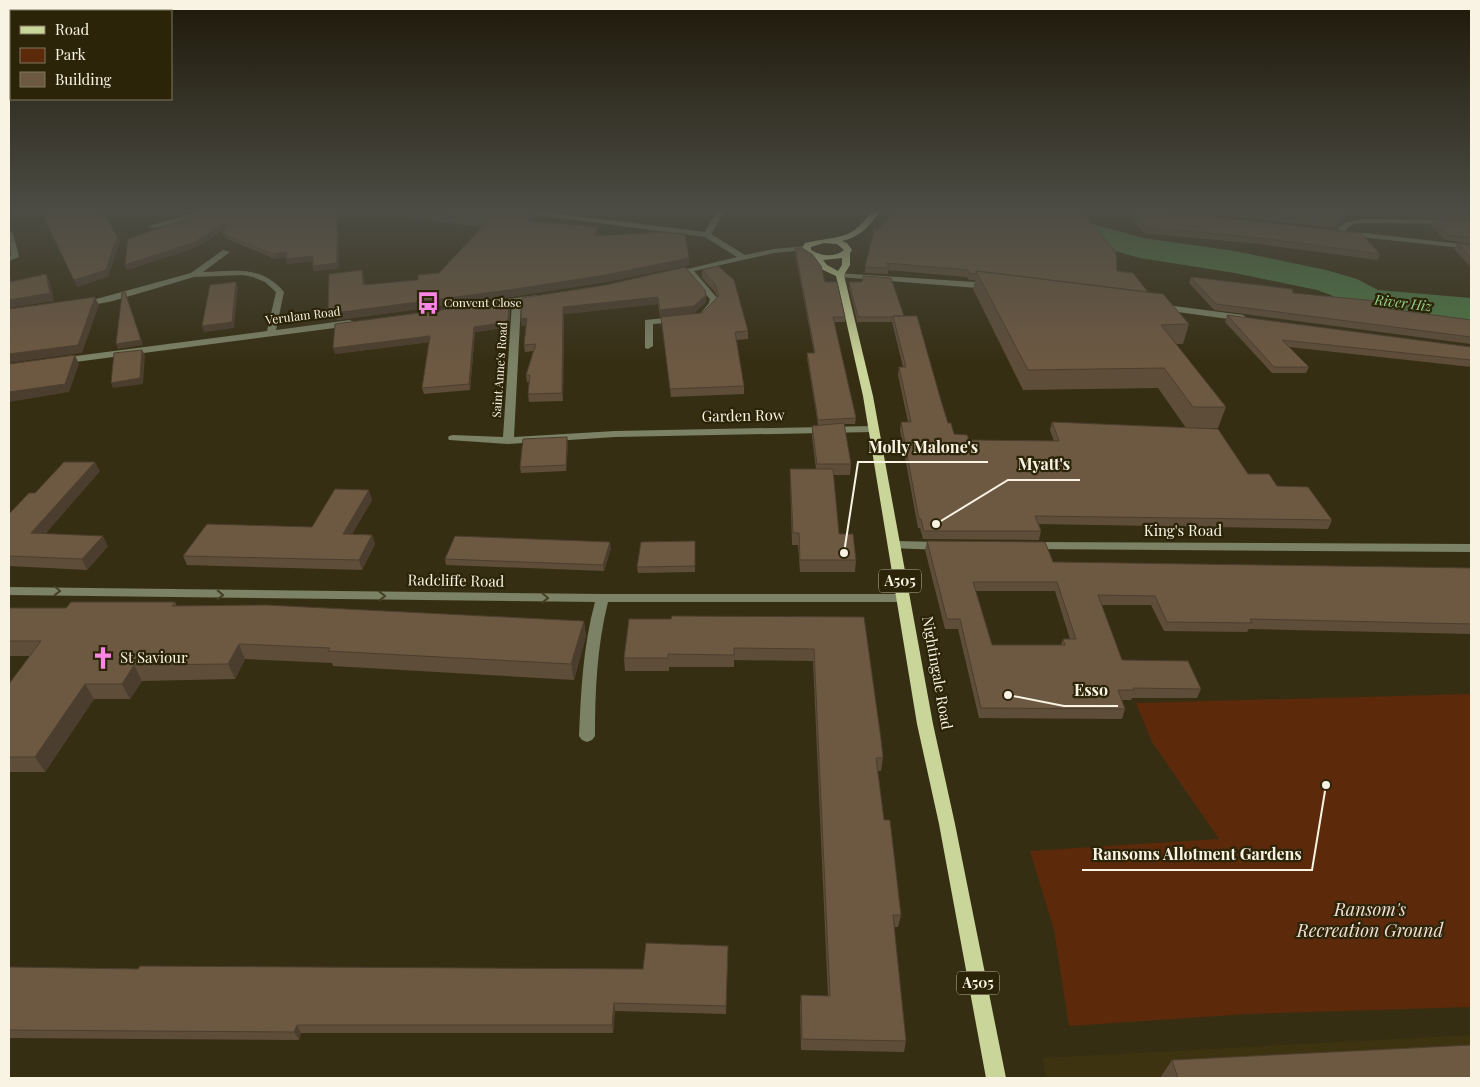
<svg xmlns="http://www.w3.org/2000/svg" width="1480" height="1087" font-family="'Playfair Display',serif">
<rect width="100%" height="100%" fill="#362e13"/>
<path fill="#3d3310" d="M1471,1035V1078H1046L1043,1058Z"/>
<path fill="#5d290b" d="M1471,694V1007L1248,1014L1069,1026L1054,930L1030,851L1219,839L1152,742L1136,703Z"/>
<g fill="none" stroke-linecap="round" stroke-linejoin="round">
<path fill="#4d7a44" fill-rule="evenodd" d="M1030,211L1082,221L1143,238L1235,251L1326,270L1357,279L1378,290L1471,298V322L1454,319H1422L1375,313L1348,305L1331,295L1317,290L1235,273L1140,258L1076,240L1018,228L1014,221L1018,214Z"/>
<path fill="#7c8265" fill-rule="evenodd" d="M203,210H213L185,222L153,228L149,226Z
M510,210H529L705,232L717,210H725L711,234L745,255L774,249L806,246L810,248L806,250L774,253L694,271L718,299C717,305 712,314 705,316L701,313L709,303L710,299L686,273L671,276L667,274L737,257L705,237L514,212Z
M1363,219L1471,220V224L1363,223L1354,224L1346,229V231L1471,245V249L1342,235L1338,233V228L1347,222Z
M9,231L13,233L19,257L9,261V256H11Z
M223,250L230,252L203,272C235,271 262,265 284,292L276,330L350,320L355,323L350,326L60,364L55,361L60,358L267,331L276,292L265,282L253,277L242,275L194,277L113,301L82,307L78,304L191,273Z
M837,273L990,283L994,286L990,289L840,277H837Z
M538,295L542,298L541,300L521,303L514,437L615,431L873,426L878,429L873,432L615,437L508,444L449,440L448,438L449,436L453,435L503,437L512,304L494,307L490,304L494,301Z
M1159,304L1243,315L1247,318L1243,321L1156,309L1155,307Z
M676,317L681,320L679,322L653,324V346L648,349L645,348V320Z
M894,541L942,542L948,546L942,550L890,548L888,545L890,542Z
M1032,542L1471,544V552L1028,549L1026,546L1028,543Z
M9,587L603,594H903L908,595L910,598L908,601L903,602H608C597,646 595,691 595,736L592,740L587,742L582,740L579,736C581,691 583,646 595,602L9,595Z"/>
<path fill="#cad599" fill-rule="evenodd" d="M873,210H881C869,226 862,236 842,241L847,243L852,250L850,253V265L844,275L873,396L933,724L955,824L1006,1078H986L939,824L917,724L863,396L836,276L821,269L813,257L804,253L802,248L805,243C840,235 850,242 873,210ZM824,243L837,244L844,250C834,258 821,256 811,250V247ZM842,258V265L838,271L827,265L823,260Z"/>
</g>
<path fill="#5e4d39" fill-rule="evenodd" d="M211,210L339,268L314,271L313,266V261L287,264L286,257L275,259L225,238L223,234L224,230L197,247L127,270L125,265Z
M368,210H534L535,217L533,221L598,227V235L689,265L606,282L517,296L337,320L336,315L330,316L328,309L364,277L365,285L418,280L439,273L482,227L369,213Z
M1123,210H1151L1380,254L1377,260L1259,244L1144,233Z
M1167,210H1342L1344,221L1338,224L1337,228Z
M1415,210H1471V219L1423,218Z
M1086,217L1117,271L1148,292L1189,324L1183,344H1176L1226,407L1218,428H1196L1248,474L1277,486L1332,520L1328,529L1039,524L1041,531L1039,540L923,539L920,528H918L900,430L901,422H908L898,375L899,367H903L892,322H857L849,287V282L904,316L942,404L948,423L954,434L969,440L1054,441L1050,430L1052,422L1186,428L1158,388L1023,390L973,289L975,280H969L967,277L888,270V274L865,273V267L876,231Z
M1433,220H1471V244L1445,240L1431,226Z
M1457,243L1471,245V267L1454,249Z
M795,248L825,282L845,317V322H834L856,418L855,424H844L851,464L850,475H833L839,534L856,560L855,572H800L798,545H792L790,480V469H816L812,437V426L818,425L807,358V353H814L795,253Z
M718,266L748,331V339L736,340L744,386V394L671,397L661,317L702,313L717,297L715,292L702,278V270Z
M1191,277L1293,293L1389,309L1471,320V344L1214,310L1189,283Z
M705,290L706,302L694,313L660,317L658,304L564,314L563,401L529,402L528,394L529,382H527L526,375L533,351L525,352L524,345L526,325L522,326L521,319Z
M510,306L509,327L475,332L470,390L424,394L422,388L429,342L335,354Z
M1227,315L1471,347V367L1289,347L1309,367L1306,373H1272L1225,322Z
M568,443L566,471L521,473L520,467Z
M100,471L45,534L108,546L87,570L9,566V514L35,493Z
M372,500L352,534L372,535L375,544L362,570L187,565L183,556L312,527Z
M695,541V572L638,573L637,567Z
M927,541L1053,562L1471,568V634L1249,629L1247,632L1164,631L1151,605H1101L1122,660L1201,689L1197,698H1132L1131,700H1121L1125,709L1122,719L979,718L958,629H945L925,550ZM976,591H1055L1070,639H1063L1061,645H992Z
M611,548L604,571L446,565L445,559Z
M175,602L177,606L584,621L586,636L574,680L333,666L332,663L245,659L235,679L142,681L130,699H94L45,772H9V684L30,656H9V608H66Z
M864,617L883,758L881,771H878L884,820L901,915L898,927H894L906,1041L904,1052L801,1050L800,1007L801,995L828,996L813,661L734,660V667H669V671H625L624,658L671,619Z
M728,946L726,1014L615,1011L613,1033H301L299,1040L9,1038V967L138,969H643Z
M1172,1060L1471,1078H1160Z"/>
<path fill="#4c3e2e" d="M16,210H40L9,218V212Z
M337,210H338L339,268L314,271L313,266Z
M534,210L535,217L530,228L529,221Z
M1089,210H1094L1083,220L1084,214Z
M1347,215L1344,221L1338,224L1340,218Z
M226,223L227,228L197,247L127,270L125,265Z
M598,227L599,234L595,242L594,236Z
M117,236L120,242L108,277L77,287L74,280Z
M287,252L288,257L275,259L273,254Z
M313,256L314,261L287,264L286,259Z
M689,258V265L606,282L517,296L337,320L336,315L330,316L328,309Z
M362,270L364,277L365,293L363,285Z
M9,271L14,290L10,282L9,278Z
M46,274L50,282L54,301L9,308V300Z
M236,282L238,287L234,328L204,332L202,326Z
M125,292L143,345L118,349L116,344Z
M706,295V302L694,313L660,317V310Z
M95,297L99,305L82,353L9,363V354Z
M658,297V304L564,314L563,401L562,393L563,307Z
M509,301L510,306L509,327L475,332L470,390L469,384L474,327Z
M527,318L528,325L522,326L521,319Z
M430,336L431,342L335,354L333,348Z
M142,350L145,355L143,384L113,388L111,383Z
M75,355L79,364L69,392L9,402V392Z
M567,437L568,443L566,471V465Z
M95,462L100,471L37,543L31,533Z
M369,490L372,500L346,544L343,534Z
M372,535L375,544L362,570L359,560Z
M103,536L108,546L87,570L82,559Z
M610,542L611,548L604,571L603,565Z
M584,621L586,636L574,680L571,664Z
M239,644L245,659L235,679L228,664Z
M134,665L142,681L130,699L122,684Z
M85,684L94,699L45,772L35,757Z
M614,1003L615,1011L613,1033L612,1025Z
M297,1025L301,1033L299,1040L294,1032Z"/>
<path fill="#6d5942" stroke="#4c3e2e" fill-rule="evenodd" d="M40,210H91L106,216L117,236L106,270L74,280Z
M211,210H337V263L313,266V256L286,259L287,252L273,254L223,234L226,223L195,242L125,265L128,239Z
M397,210H534L529,221L598,227L594,236L663,232L685,234L689,258L605,275L516,289L335,313V308L328,309L329,274L362,270L363,285L418,280V275L439,273L488,221Z
M896,210H1089L1084,214L1116,253L1117,271L1133,273L1148,292L976,271V274L969,273L968,270L887,263L889,268L865,267L875,226L876,231Z
M1129,210H1151L1361,233L1380,254L1261,238L1145,227Z
M1223,210H1342L1347,215L1340,218L1339,222Z
M1423,210H1471V213L1425,212Z
M1433,220H1471V238L1448,235Z
M1457,243L1471,245V258Z
M795,248H802L812,254L821,266L825,282H837L845,317H833L856,418L818,420L807,353H815Z
M718,266L734,280L748,331L735,332L744,386L670,389L661,317L702,313L719,296L715,284L702,270Z
M685,267L705,290L706,295L694,306L660,310L658,297L563,307L562,393L528,394L530,375H526L536,344L524,345L527,318L521,319L522,298L606,285Z
M976,271L1163,294L1189,324L1161,325L1226,407H1193L1164,368L1028,370Z
M46,274L50,293L9,300V278L10,282Z
M863,276L891,278L904,316H893V317H858L849,282H862Z
M1191,277L1292,289L1293,293L1387,302L1389,309L1471,320V337L1216,304Z
M236,282L232,322L202,326L210,285Z
M125,292L141,340L116,344L122,293Z
M95,297L78,345L9,354V309Z
M509,301L508,322L474,327L469,384L422,388L430,336L333,348L335,324Z
M1227,315L1471,347V360L1282,340L1309,367H1274Z
M893,316H917L942,404L948,423H951L954,434L967,435L969,440L1059,441L1052,422L1218,429L1248,474H1269L1277,486L1308,487L1332,520L1035,516L1041,531H924L921,519H919L901,422H911L899,367H906Z
M142,350L140,378L111,383L114,353Z
M75,355L65,384L9,392V364Z
M844,423L851,464H817L812,426Z
M567,437L566,465L520,467L523,439Z
M64,462H95L31,533L103,536L82,559L9,556V514L29,493H35Z
M790,469H833L839,534H853L856,560H800L799,533H793Z
M335,489L369,490L343,534L372,535L359,560L183,556L207,524L312,527Z
M455,536L610,542L603,565L445,559Z
M695,541V566L637,567L641,542Z
M927,541L1045,542L1053,562L1471,568V624L1250,619L1252,623L1167,622L1155,596L1098,595L1122,660L1188,661L1201,689L1133,688L1134,690H1118L1125,709L981,708L960,619H947ZM973,582H1057L1076,639H1063L1065,645H992Z
M71,602H175L172,606L266,605L584,621L571,664L328,651L330,648L239,644L228,664L134,665L122,684H85L35,757H9V684L41,641H9V608H66Z
M672,616L864,617L881,739L883,758H876L884,820H890L901,915H893L906,1041L802,1039L801,995L830,996L814,649L734,648V655L668,654V658H624L629,619H671Z
M646,943L728,946L726,1006L614,1003L612,1025H297L294,1032L9,1030V967L138,969L140,966L643,969Z
M1471,1045V1078H1178L1172,1060Z"/>
<defs><path id="oneway-chevron" d="M-2-3.5L2.5 0L-2 3.5" fill="none" stroke-width="1.6" stroke-linecap="round" stroke-linejoin="round" transform="scale(1.25)"/></defs>
<g stroke="#444025">
<use href="#oneway-chevron" transform="translate(57 591) rotate(1)"/>
<use href="#oneway-chevron" transform="translate(220 595) rotate(2)"/>
<use href="#oneway-chevron" transform="translate(382 596)"/>
<use href="#oneway-chevron" transform="translate(545 598) rotate(1)"/>
</g>
<linearGradient id="sky" x2="0" y2="1"><stop stop-color="#1e190a"/><stop offset="0.58" stop-color="#4c4c44"/><stop offset="1" stop-color="#4c4c44" stop-opacity="0"/></linearGradient>
<rect width="1480" height="362" fill="url(#sky)"/>
<defs>
<symbol id="bus-bare" viewBox="-9 -9 18 18"><path d="M-5-6H5V4H4V6H2V4H-2V6H-4V4H-5ZM-3.5-4V0h7V-4ZM-3.5 1.2v1.5H-2V1.2ZM2 1.2v1.5H3.5V1.2Z" fill="#fc86e3" stroke="#2c2409" stroke-width="2.5" paint-order="stroke"/></symbol>
<symbol id="church-bare" viewBox="-9 -9 18 18"><path d="M-1.2-6h2.4v3.5h3.3v2.4h-3.3V6h-2.4V-.1h-3.3v-2.4h3.3Z" fill="#fc86e3" stroke="#2c2409" stroke-width="2.5" paint-order="stroke"/></symbol>
</defs>
<g fill-rule="evenodd">
<use href="#bus-bare" x="412" y="287" width="32" height="32"/>
<use href="#church-bare" x="87" y="642" width="32" height="32"/>
</g>
<g text-anchor="middle" stroke-width="4.5" stroke-linejoin="round" paint-order="stroke">
<g font-size="12" fill="#f8f3e3" stroke="#2c2409" text-anchor="start">
<text x="444" y="307">Convent Close</text>
</g>
<g font-size="12" fill="#f8f3e3" stroke="#2c2409">
<text transform="translate(303 316) rotate(-7)" y="4">Verulam Road</text>
<text transform="translate(500 370) rotate(-86)" y="4">Saint Anne's Road</text>
</g>
<g font-size="14" font-style="italic" fill="#94d587" stroke="#2c2409">
<text transform="translate(1403 303) rotate(7)" y="5">River Hiz</text>
</g>
<g fill="#2c2409" stroke="#bbb5a2" stroke-width="1">
<rect x="879" y="569.5" width="42" height="23" rx="4"/>
<rect x="957" y="971.5" width="42" height="23" rx="4"/>
</g>
<g font-size="14" font-weight="bold" fill="#f8f3e3">
<text x="900" y="586">A505</text>
<text x="978" y="988">A505</text>
</g>
<g font-size="15" fill="#f8f3e3" stroke="#2c2409">
<text transform="translate(743 416) rotate(-1)" y="5">Garden Row</text>
<text x="1183" y="536">King's Road</text>
<text transform="translate(456 581) rotate(1)" y="5">Radcliffe Road</text>
<text transform="translate(937 673) rotate(80)" y="5">Nightingale Road</text>
</g>
<g font-size="15" fill="#f8f3e3" stroke="#2c2409" text-anchor="start">
<text x="120" y="663">St Saviour</text>
</g>
<g font-size="18" font-style="italic" fill="#f2ded5" stroke="#2c2409">
<text x="1370" y="916">Ransom's<tspan x="1370" dy="21">Recreation Ground</tspan></text>
</g>
</g>
<path fill="none" stroke="#f8f3e3" stroke-width="2" d="M844 553L858 462H988M936 524L1008 480H1080M1008 695L1064 706H1118M1326 785L1312 870H1082"/>
<g fill="#f8f3e3" stroke="#2c2409" stroke-width="2">
<circle cx="844" cy="553" r="5"/>
<circle cx="936" cy="524" r="5"/>
<circle cx="1008" cy="695" r="5"/>
<circle cx="1326" cy="785" r="5"/>
</g>
<g font-size="16" text-anchor="middle" font-weight="bold" fill="#f8f3e3" stroke="#2c2409" stroke-width="4.5" stroke-linejoin="round" paint-order="stroke">
<text x="923" y="453">Molly Malone's</text>
<text x="1044" y="470">Myatt's</text>
<text x="1091" y="696">Esso</text>
<text x="1197" y="860">Ransoms Allotment Gardens</text>
</g>
<rect width="1480" height="1087" fill="none" stroke="#f8f3e3" stroke-width="20"/>
<rect x="10" y="10" width="162" height="90" fill="#2c2409" stroke="#7e7760"/>
<rect x="20" y="26" width="25" height="8" fill="#cad599" stroke="#7e7760"/>
<text x="55" y="35" font-size="15" fill="#f8f3e3">Road</text>
<rect x="20" y="48" width="25" height="15" fill="#5d290b" stroke="#7e7760"/>
<text x="55" y="60" font-size="15" fill="#f8f3e3">Park</text>
<rect x="20" y="72" width="25" height="15" fill="#6d5942" stroke="#7e7760"/>
<text x="55" y="85" font-size="15" fill="#f8f3e3">Building</text>
</svg>
